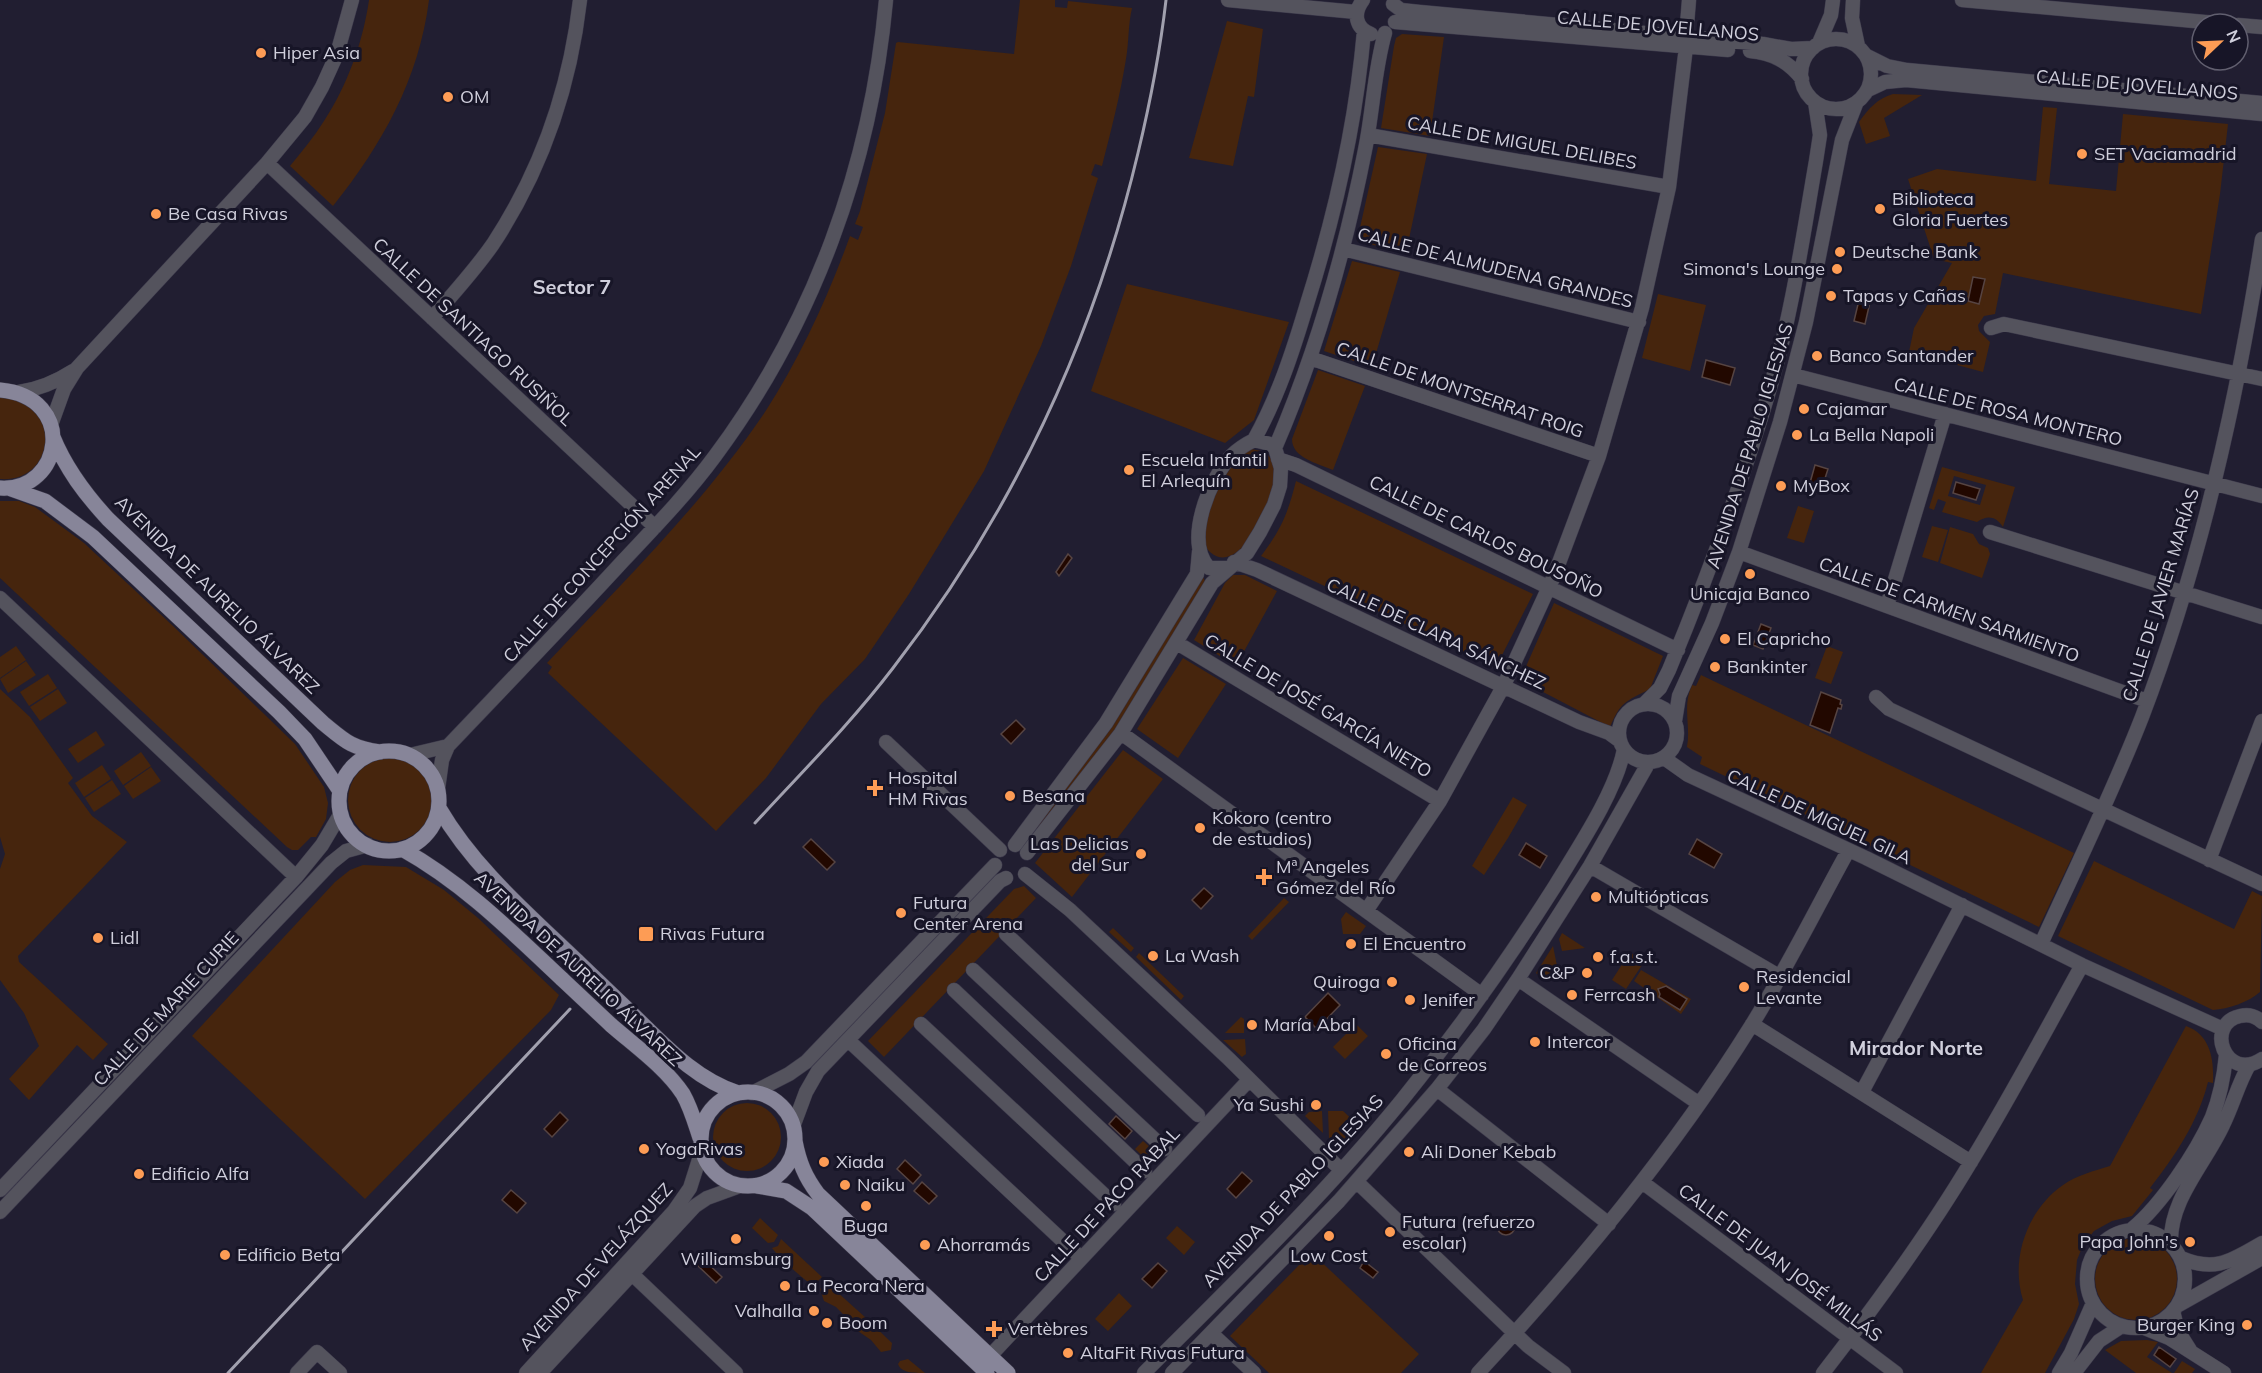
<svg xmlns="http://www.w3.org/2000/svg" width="2262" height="1373" font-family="Mulish,sans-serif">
<rect width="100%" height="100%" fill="#211e31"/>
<path fill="#46250d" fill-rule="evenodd" d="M369,0H429C419,79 382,145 333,206L290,166C302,151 314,137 324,121C347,86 363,42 369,0Z
M1020,0H1055V7L1067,8L1068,1L1132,8C1128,25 1129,42 1126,59C1120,96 1111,131 1102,166L1095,164L1091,175L1098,178L1071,266L1041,346L984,471L909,594L865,659L821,704L766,778L716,831L548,673L552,667L547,663C623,582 703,504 765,412C800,358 828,297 850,236L858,240L863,227L855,224L860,211L885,113L896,43L898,42L1014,54Z
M1227,21L1263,29L1254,97L1248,96L1233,166L1189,158Z
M1402,34L1444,37L1430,136L1381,128L1394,46L1396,38Z
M1893,94L1922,95L1884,118L1890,136L1866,144L1859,122C1869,108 1877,99 1893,94Z
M2043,107L2057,108L2049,184L2116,191L2123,114L2228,124L2220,194L2201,314L2003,273L1995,314L1984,316L1978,325L1979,331L1990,342L1983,372L1909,352L1914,328L1952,263L1934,259L1908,179L1937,169L2036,181Z
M1378,147L1427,154L1406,253L1357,241Z
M1352,261L1400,272L1372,367L1324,351Z
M1127,284L1289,322L1254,420L1225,443L1091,391Z
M1658,294L1706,305L1690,371L1642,358Z
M1318,370L1365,386L1333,470C1317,463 1292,458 1292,439Z
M0,398C62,396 59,483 0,479Z
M1251,449L1266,452L1274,463C1275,476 1274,488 1270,500C1263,519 1236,575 1210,552C1189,533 1227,460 1251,449Z
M1942,467L2015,487L2003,527C1996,516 1987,515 1977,522L1942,512L1946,502L1938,499L1934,510L1929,508ZM1954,476L1986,485L1980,505L1948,496Z
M1296,481L1533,594L1496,667L1261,556C1281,530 1288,513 1296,481Z
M0,501H19L35,507L84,543L172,625L295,744L324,787L328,803L326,819L316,837H311L298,850H292L287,847L0,578Z
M1798,506L1814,511L1804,543L1787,538Z
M1932,526L1948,530L1938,562L1922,557Z
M1950,527L1973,534L1979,544L1988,548L1990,554L1982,578L1940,563Z
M1233,575H1245L1277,591L1236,666L1194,640L1225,583Z
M1203,577L1205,581L1116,730L1027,846L1024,843L1112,727Z
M1554,603L1663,656L1650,689C1625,702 1621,701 1610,727L1520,680Z
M16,646L26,660L0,678V657Z
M1827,646L1843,652L1831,684L1815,678Z
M1183,658L1226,684L1178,758L1137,729Z
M26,661L36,675L8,693L0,679Z
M48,674L57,688L29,706L20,692Z
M1701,675L2074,853L2039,927L1700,764L1702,757L1687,747C1691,726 1682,706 1692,685L1696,686Z
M0,689L30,717L73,778L68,783L92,816L127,842L18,956L19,962L108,1044L93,1060L77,1045L29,1100L9,1079L39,1046L24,1013L0,980V869L5,854L0,837Z
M58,689L67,703L40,721L30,707Z
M96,731L105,745L78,763L68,749Z
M1123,750L1163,779L1072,897L1035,863Z
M141,752L151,766L123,785L114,771Z
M348 800a42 42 0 1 1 84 0a42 42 0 1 1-84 0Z
M102,765L111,779L84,797L75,783Z
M151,767L161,781L133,799L124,786Z
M112,780L121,794L94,812L85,798Z
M1513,797L1527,805L1508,838L1484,875L1472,866Z
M2094,861L2234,929L2252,891L2262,896L2260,992C2249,1002 2228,1009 2213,1010L2058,936Z
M363,865L406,867L444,890L478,918L559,995L551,1010L365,1199L192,1036L335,882L350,870Z
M1024,886L1036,898L884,1057L868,1041L1014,889Z
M1284,898L1289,902L1252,940L1248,936Z
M1346,912L1366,926L1360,934H1343L1341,919Z
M1113,928L1134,948L1131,952L1109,932Z
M1562,933L1585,948L1562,951L1559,939Z
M1553,946L1559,976L1544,980L1536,973Z
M1630,952L1644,962L1626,989L1612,980Z
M1139,953L1184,996L1181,1000L1136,957Z
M1641,970L1691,999L1681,1014L1634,981Z
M1241,1017L1244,1019V1033H1225Z
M1356,1024L1368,1036L1345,1059L1333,1047Z
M2186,1026C2211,1035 2214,1060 2213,1083L2208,1082C2198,1122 2175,1156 2150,1188L2153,1190L2132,1216L2112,1221L2094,1231L2083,1245L2077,1260L2075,1284L2079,1304L2074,1319L2045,1373H1981L2023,1300C2010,1259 2027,1210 2063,1185C2077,1175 2094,1171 2110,1166Z
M1245,1039L1246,1054L1242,1057L1223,1040Z
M713 1137a34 34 0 1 1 68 0a34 34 0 1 1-68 0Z
M1322,1111L1323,1133L1305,1116L1309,1112Z
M1328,1111H1343L1359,1126L1340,1149L1329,1139Z
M1143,1141L1158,1154L1150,1163L1135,1149Z
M760,1218L778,1235L774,1242L768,1243L752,1228Z
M1177,1226L1195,1242L1184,1255L1166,1238Z
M2095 1279a41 41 0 1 1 82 0a41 41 0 1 1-82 0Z
M781,1239L822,1277L814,1285C807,1284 777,1255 772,1248L778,1246Z
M1315,1256L1419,1354L1401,1373H1269L1230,1336L1301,1263L1305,1266Z
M826,1282L866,1318L864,1320L851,1322L836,1307L824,1301L820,1289Z
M1119,1293L1132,1306L1108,1331L1095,1319Z
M869,1321L892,1343L891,1350L881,1352L871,1340L855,1329L856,1326L864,1325Z
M2147,1340L2158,1342L2147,1357L2172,1373H2136L2105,1350L2121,1341Z
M908,1359L925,1373C914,1373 901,1373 898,1364L900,1361Z
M2182,1361L2195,1369L2192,1373H2174Z"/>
<path fill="#220800" stroke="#564442" stroke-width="1.5" d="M1973,277L1985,279L1979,304L1968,301Z
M1859,300L1870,302L1865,324L1854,321Z
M1706,360L1735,368L1730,385L1702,377Z
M1815,465L1828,469L1820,494L1808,490Z
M1956,482L1980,489L1976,500L1953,493Z
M1068,554L1072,558L1059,576L1056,572Z
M1761,624L1771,628L1763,649L1753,645Z
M1821,692L1841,700L1840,704L1842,705L1841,709L1838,708L1830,733L1810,725Z
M1016,720L1025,729L1011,744L1001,734Z
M811,839L835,862L827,870L803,847Z
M1697,839L1722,854L1714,868L1689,854Z
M1526,843L1547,856L1540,868L1519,855Z
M1204,888L1213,896L1201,909L1192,900Z
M1666,986L1687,999L1680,1010L1659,997L1660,994L1658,989Z
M1328,993L1340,1005L1317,1029L1305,1017Z
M560,1112L568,1120L552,1137L544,1129Z
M1116,1116L1132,1131L1125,1139L1109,1124Z
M905,1160L921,1175L913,1184L897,1169Z
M1242,1172L1252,1181L1236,1198L1227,1189Z
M922,1182L937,1196L929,1204L914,1191Z
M511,1190L526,1203L517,1213L502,1200Z
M1497 1226a9 9 0 1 1 18 0a9 9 0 1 1-18 0Z
M702,1258L722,1277L716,1283L696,1264Z
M1364,1261L1378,1272L1373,1278L1360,1268Z
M1158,1263L1167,1271L1152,1288L1142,1279Z
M2159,1347L2176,1359L2170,1367L2154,1355Z"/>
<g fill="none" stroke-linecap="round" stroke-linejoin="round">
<defs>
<path id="minor" d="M1228,0L1356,12
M1363,0C1353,13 1355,28 1371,34
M1853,0L1852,18L1858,46
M1962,0L2227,24
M1393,4L1401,10L1420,12L1763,44L1791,49L1813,48
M1395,22L1728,50
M2238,25L2262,27
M1686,37L1689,0
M1801 74a35 35 0 1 1 70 0a35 35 0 1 1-70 0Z
M1819,43L1831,15L1833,0
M1750,51C1772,53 1788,61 1802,79
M1867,56L1887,66L1907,70L2262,103
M1868,90L1885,82L1906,80L2262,114
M1368,135L1669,187
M267,163L655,527
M1343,249L1639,322
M432,318C453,294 475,270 493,244C541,171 570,87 580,0
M1991,328L2004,324L2262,379
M1310,358L1599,456
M1793,375L2262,496
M19,392C40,389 56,382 73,371
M51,425L64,389L77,368L267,163L305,117L322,87L337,54L352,0
M1254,440C1278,397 1293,351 1307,304C1335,215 1356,123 1364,31
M1275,448C1316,353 1345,252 1365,150C1373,112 1374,71 1385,33
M1278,459L1296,465L1678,650
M1990,532L2262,617
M1739,552L2147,701
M1234,562L1257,570L1579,722L1609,733L1620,741
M0,598L296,877
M1887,606L1945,414
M1177,643L1440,801
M1876,697L1889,709L2262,884
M1644,704L1660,688L1669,670C1707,578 1742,484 1770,388C1792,314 1803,236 1816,161L1820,135L1815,102
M1619 733a29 29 0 1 1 58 0a29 29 0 1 1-58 0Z
M1675,721L1679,696L1712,623L1739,552L1780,422L1806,322L1842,140L1856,104
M1121,733L1482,995
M886,742L1000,850
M410,755L448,746
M1664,758L1688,775L1866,858L2082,965L2223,1029
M438,789L442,760L448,746C506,685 565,624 622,562C654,528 687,494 715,456C814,323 871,165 886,0
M1015,845L1106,723L1197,574L1199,552
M1027,853L1121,733L1212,583L1247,553L1260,532L1274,505L1280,486L1281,468L1275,448L1270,444L1254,440C1246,444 1238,449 1231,456C1209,480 1184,541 1209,568H1228
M2209,860L2262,721
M1590,866L1779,976
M1025,874L1070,910L1229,1059L1341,1170
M1366,911L1440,801L1504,685L1554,576L1599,456L1642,308L1669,187L1686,47
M1006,934L1198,1115
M2041,944C2075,869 2112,794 2142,717C2201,563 2237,402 2262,239
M973,970L1165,1149
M1518,979L1698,1103
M954,990L1145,1171
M2262,1022C2256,1016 2248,1014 2240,1016C2204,1024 2225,1083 2262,1059
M921,1024L1114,1204
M1752,1024L1971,1162
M848,1040L1081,1258
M1437,1089L1609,1224
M1862,1092L1962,905
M752,1093L789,1074L806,1062L995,865
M793,1127L806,1092L818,1071L1000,881L1006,878
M1357,1182L1528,1346L1564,1373
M1642,1182L1896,1373
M0,1190L296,877L322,845L341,813
M0,1212L331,863L346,851L368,845
M2132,1229C2161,1205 2196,1153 2212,1117C2220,1097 2224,1076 2226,1055
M2087 1279a49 49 0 1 1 98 0a49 49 0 1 1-98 0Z
M2171,1244C2169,1200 2205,1164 2223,1125C2233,1105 2238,1084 2249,1065
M2181,1258C2216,1273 2232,1260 2262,1243
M632,1274L736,1373
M2177,1306L2262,1258
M2173,1311L2178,1331L2190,1350
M2142,1327L2169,1338L2224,1373
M1211,1333L1254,1373
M990,1356L1249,1080
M297,1373L317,1352L340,1373
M526,1373L674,1211L690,1188L702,1150
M540,1373L695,1206L707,1198L740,1186
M1144,1373C1232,1285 1323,1197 1402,1100C1457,1032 1508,960 1555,886C1578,848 1616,792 1624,749
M1172,1373L1339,1201L1437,1089L1484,1029L1518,979L1590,866L1649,762
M1478,1373C1578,1265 1673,1151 1751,1026C1786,970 1816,909 1848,851
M1823,1373C1876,1305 1928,1234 1972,1160C2011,1096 2046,1030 2082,965
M2059,1373L2071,1353L2093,1303
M2074,1373L2099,1341L2122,1326"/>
<path id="major" d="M0,390C78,397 63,492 0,488
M53,437C66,469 85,494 108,519L323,723C345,741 351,748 380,752
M11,489L45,501L93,537L279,712L305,739L340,791
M339 801a50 50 0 1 1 100 0a50 50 0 1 1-100 0Z
M439,808C474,868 527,913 577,961
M402,849C463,883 511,931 562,979
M627,1009C661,1041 692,1078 738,1093
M611,1025C635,1046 665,1067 683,1094C691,1108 695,1123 700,1138
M701 1139a47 47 0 1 1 94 0a47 47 0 1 1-94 0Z
M795,1141C799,1162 805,1177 818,1194L1008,1373
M757,1186L786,1191L812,1208L987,1373"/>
</defs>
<use href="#minor" stroke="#3d3a4c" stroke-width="15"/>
<use href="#major" stroke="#3d3a4c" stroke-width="16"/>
<use href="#minor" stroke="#54535d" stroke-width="14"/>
<use href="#major" stroke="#878599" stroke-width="15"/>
<path stroke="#a1a0ae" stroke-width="3" d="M755,823C802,772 851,723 893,668C1012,514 1093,342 1138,153C1150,103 1160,52 1166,0
M228,1373L570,1009"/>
<defs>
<path id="major-bridge" d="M577,961L627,1009
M562,979L611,1025"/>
</defs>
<use href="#major-bridge" stroke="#3d3a4c" stroke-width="16" stroke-linecap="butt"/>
<use href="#major-bridge" stroke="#878599" stroke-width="15"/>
</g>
<g fill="#fd9c55" stroke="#171527" stroke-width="2">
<circle cx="261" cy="53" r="6"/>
<circle cx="448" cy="97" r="6"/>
<circle cx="2082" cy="154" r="6"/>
<circle cx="1880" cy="209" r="6"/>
<circle cx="156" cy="214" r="6"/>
<circle cx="1840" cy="252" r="6"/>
<circle cx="1837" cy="269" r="6"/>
<circle cx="1831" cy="296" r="6"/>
<circle cx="1817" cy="356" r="6"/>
<circle cx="1804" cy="409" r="6"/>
<circle cx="1797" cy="435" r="6"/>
<circle cx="1129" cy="470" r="6"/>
<circle cx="1781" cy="486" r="6"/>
<circle cx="1750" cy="574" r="6"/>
<circle cx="1725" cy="639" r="6"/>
<circle cx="1715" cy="667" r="6"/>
<path d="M872 779h6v6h6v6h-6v6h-6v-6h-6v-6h6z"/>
<circle cx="1010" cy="796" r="6"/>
<circle cx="1200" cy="828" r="6"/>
<circle cx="1141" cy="854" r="6"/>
<path d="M1261 868h6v6h6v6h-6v6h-6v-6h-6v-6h6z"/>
<circle cx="1596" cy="897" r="6"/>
<circle cx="901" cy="913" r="6"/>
<rect x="638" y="926" width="16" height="16" rx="3"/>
<circle cx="98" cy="938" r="6"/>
<circle cx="1351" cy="944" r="6"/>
<circle cx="1153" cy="956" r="6"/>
<circle cx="1598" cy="957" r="6"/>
<circle cx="1587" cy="973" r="6"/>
<circle cx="1392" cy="982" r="6"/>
<circle cx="1744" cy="987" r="6"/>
<circle cx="1572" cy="995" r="6"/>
<circle cx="1410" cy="1000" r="6"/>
<circle cx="1252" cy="1025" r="6"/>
<circle cx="1535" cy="1042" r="6"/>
<circle cx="1386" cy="1054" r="6"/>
<circle cx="1316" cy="1105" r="6"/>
<circle cx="644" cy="1149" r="6"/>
<circle cx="1409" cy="1152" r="6"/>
<circle cx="824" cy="1162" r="6"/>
<circle cx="139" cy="1174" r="6"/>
<circle cx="845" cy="1185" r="6"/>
<circle cx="866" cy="1206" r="6"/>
<circle cx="1390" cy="1232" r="6"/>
<circle cx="1329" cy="1236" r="6"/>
<circle cx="736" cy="1239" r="6"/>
<circle cx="2190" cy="1242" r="6"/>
<circle cx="925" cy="1245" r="6"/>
<circle cx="225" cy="1255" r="6"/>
<circle cx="785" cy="1286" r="6"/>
<circle cx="814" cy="1311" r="6"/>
<circle cx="827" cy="1323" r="6"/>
<circle cx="2247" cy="1325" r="6"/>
<path d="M991 1320h6v6h6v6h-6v6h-6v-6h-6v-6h6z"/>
<circle cx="1068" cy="1353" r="6"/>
</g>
<g text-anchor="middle" stroke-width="6" stroke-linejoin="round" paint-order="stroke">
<g font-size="18" fill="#d0cfdc" stroke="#171527">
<text transform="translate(1658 26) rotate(5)" y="6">CALLE DE JOVELLANOS</text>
<text transform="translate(2137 85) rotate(5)" y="6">CALLE DE JOVELLANOS</text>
<text transform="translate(1522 143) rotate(10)" y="6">CALLE DE MIGUEL DELIBES</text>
<text transform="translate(1495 268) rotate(14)" y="6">CALLE DE ALMUDENA GRANDES</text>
<text transform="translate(473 332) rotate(43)" y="6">CALLE DE SANTIAGO RUSIÑOL</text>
<text transform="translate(1460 390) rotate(19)" y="6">CALLE DE MONTSERRAT ROIG</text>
<text transform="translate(2008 412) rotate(14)" y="6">CALLE DE ROSA MONTERO</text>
<text transform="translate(1750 446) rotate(-73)" y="6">AVENIDA DE PABLO IGLESIAS</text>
<text transform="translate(1486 537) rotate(26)" y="6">CALLE DE CARLOS BOUSOÑO</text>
<text transform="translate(602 554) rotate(-48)" y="6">CALLE DE CONCEPCIÓN ARENAL</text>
<text transform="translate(217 595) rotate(44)" y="6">AVENIDA DE AURELIO ÁLVAREZ</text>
<text transform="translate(2161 595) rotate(-73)" y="6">CALLE DE JAVIER MARÍAS</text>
<text transform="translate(1949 610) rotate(20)" y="6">CALLE DE CARMEN SARMIENTO</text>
<text transform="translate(1436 634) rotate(25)" y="6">CALLE DE CLARA SÁNCHEZ</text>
<text transform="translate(1318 706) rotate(31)" y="6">CALLE DE JOSÉ GARCÍA NIETO</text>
<text transform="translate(1819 817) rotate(25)" y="6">CALLE DE MIGUEL GILA</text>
<text transform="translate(578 969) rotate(43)" y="6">AVENIDA DE AURELIO ÁLVAREZ</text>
<text transform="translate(166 1009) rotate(-47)" y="6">CALLE DE MARIE CURIE</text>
<text transform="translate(1293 1191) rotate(-47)" y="6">AVENIDA DE PABLO IGLESIAS</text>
<text transform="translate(1107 1205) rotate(-47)" y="6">CALLE DE PACO RABAL</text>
<text transform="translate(1780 1263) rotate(37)" y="6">CALLE DE JUAN JOSÉ MILLÁS</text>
<text transform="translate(596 1267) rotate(-48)" y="6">AVENIDA DE VELÁZQUEZ</text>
</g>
<g font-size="18" fill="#d0cfdc" stroke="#171527" text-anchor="start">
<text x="273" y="59">Hiper Asia</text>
<text x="460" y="103">OM</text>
<text x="2094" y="160">SET Vaciamadrid</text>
<text x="1892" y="205">Biblioteca<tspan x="1892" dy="21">Gloria Fuertes</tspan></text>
<text x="168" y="220">Be Casa Rivas</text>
<text x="1852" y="258">Deutsche Bank</text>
<text x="1825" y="275" text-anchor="end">Simona's Lounge</text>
<text x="1843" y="302">Tapas y Cañas</text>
<text x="1829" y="362">Banco Santander</text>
<text x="1816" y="415">Cajamar</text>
<text x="1809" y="441">La Bella Napoli</text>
<text x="1141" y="466">Escuela Infantil<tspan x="1141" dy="21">El Arlequín</tspan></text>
<text x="1793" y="492">MyBox</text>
<text x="1750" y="600" text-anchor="middle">Unicaja Banco</text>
<text x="1737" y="645">El Capricho</text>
<text x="1727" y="673">Bankinter</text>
<text x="888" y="784">Hospital<tspan x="888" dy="21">HM Rivas</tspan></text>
<text x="1022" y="802">Besana</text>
<text x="1212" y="824">Kokoro (centro<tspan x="1212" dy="21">de estudios)</tspan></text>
<text x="1129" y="850" text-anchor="end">Las Delicias<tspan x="1129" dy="21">del Sur</tspan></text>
<text x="1276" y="873">Mª Angeles<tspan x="1276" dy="21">Gómez del Río</tspan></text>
<text x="1608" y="903">Multiópticas</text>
<text x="913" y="909">Futura<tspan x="913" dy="21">Center Arena</tspan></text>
<text x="660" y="940">Rivas Futura</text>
<text x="110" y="944">Lidl</text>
<text x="1363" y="950">El Encuentro</text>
<text x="1165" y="962">La Wash</text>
<text x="1610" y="963">f.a.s.t.</text>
<text x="1575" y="979" text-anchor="end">C&amp;P</text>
<text x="1756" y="983">Residencial<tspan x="1756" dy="21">Levante</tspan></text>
<text x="1380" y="988" text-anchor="end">Quiroga</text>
<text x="1584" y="1001">Ferrcash</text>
<text x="1422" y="1006">Jenifer</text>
<text x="1264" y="1031">María Abal</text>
<text x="1547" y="1048">Intercor</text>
<text x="1398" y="1050">Oficina<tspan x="1398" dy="21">de Correos</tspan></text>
<text x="1304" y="1111" text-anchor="end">Ya Sushi</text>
<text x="656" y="1155">YogaRivas</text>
<text x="1421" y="1158">Ali Doner Kebab</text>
<text x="836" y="1168">Xiada</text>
<text x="151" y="1180">Edificio Alfa</text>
<text x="857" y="1191">Naiku</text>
<text x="1402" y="1228">Futura (refuerzo<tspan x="1402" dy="21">escolar)</tspan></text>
<text x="866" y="1232" text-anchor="middle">Buga</text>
<text x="2178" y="1248" text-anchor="end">Papa John's</text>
<text x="937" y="1251">Ahorramás</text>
<text x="237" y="1261">Edificio Beta</text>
<text x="1329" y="1262" text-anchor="middle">Low Cost</text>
<text x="736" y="1265" text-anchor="middle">Williamsburg</text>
<text x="797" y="1292">La Pecora Nera</text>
<text x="802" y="1317" text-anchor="end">Valhalla</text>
<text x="839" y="1329">Boom</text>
<text x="2235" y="1331" text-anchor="end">Burger King</text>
<text x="1008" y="1335">Vertèbres</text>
<text x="1080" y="1359">AltaFit Rivas Futura</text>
</g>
<g font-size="20" font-weight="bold" fill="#d0cfdc" stroke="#171527">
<text x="572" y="294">Sector 7</text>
<text x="1916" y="1055">Mirador Norte</text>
</g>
</g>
<g transform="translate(2220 42) rotate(67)"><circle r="28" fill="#171527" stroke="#615f6f" stroke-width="1.5"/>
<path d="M0-4.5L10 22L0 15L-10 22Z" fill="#fd9c55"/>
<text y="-9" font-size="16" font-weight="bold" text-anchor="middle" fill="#d0cfdc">N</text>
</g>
</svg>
